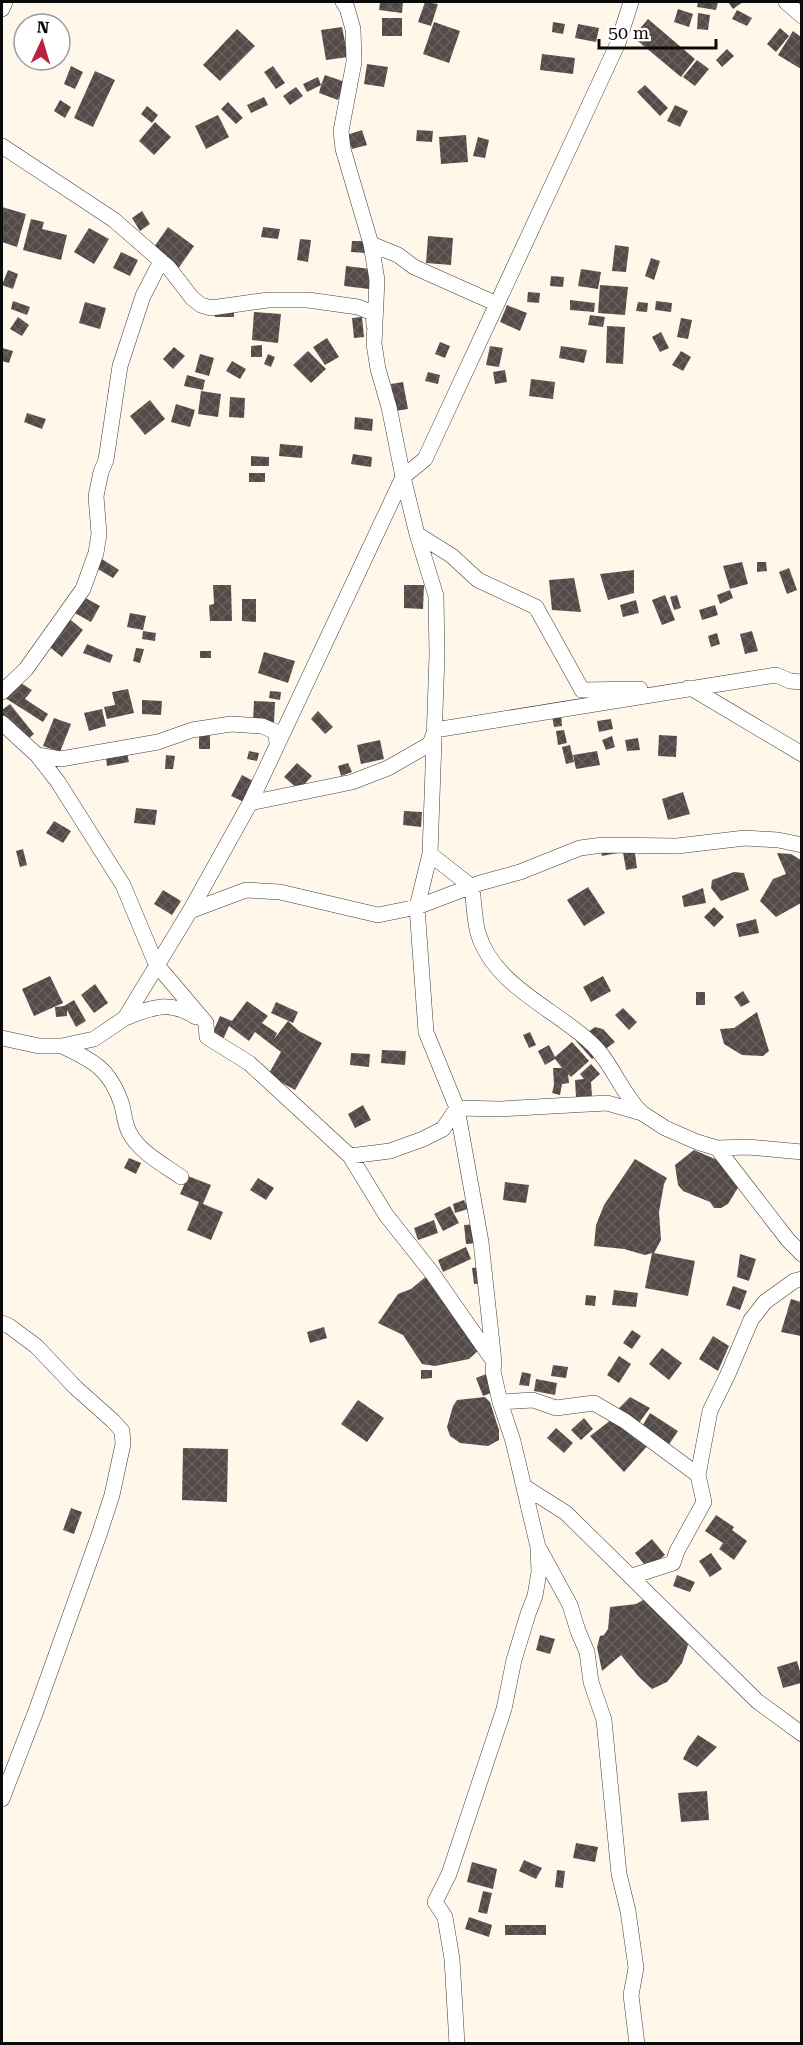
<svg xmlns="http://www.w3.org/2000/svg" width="803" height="2045" font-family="'Roboto Serif',serif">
<defs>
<pattern id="building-cross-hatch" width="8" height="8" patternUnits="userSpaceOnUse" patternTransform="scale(1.5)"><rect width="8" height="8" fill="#544b48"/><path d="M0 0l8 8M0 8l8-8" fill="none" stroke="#68605e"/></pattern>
</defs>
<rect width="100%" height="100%" fill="#fff8ea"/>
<path fill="url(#building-cross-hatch)" d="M380,2H403L402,13L379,10Z
M425,2L438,4L431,26L418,22Z
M698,2H718L716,10L697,7Z
M728,2H743L733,9Z
M678,9L693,14L689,27L674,22Z
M737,10L752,18L747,26L732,19Z
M698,13L710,15L708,30L697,29Z
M382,18H402V36H382Z
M648,19L695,59L681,77L633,37Z
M434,22L460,31L449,63L423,54Z
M553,22L565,24L563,34L552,32Z
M578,24L599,28L596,42L575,38Z
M342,27L348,57L326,60L321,30Z
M780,28L789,36L776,52L767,44Z
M237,29L255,46L220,81L203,65Z
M793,31L801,37V69L778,55Z
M727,49L734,56L722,67L716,60Z
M542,54L575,58L573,74L540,70Z
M697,60L709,69L695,86L683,77Z
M367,64L388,67L384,87L364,84Z
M71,66L83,72L75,89L64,84Z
M273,66L285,83L276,89L264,72Z
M95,71L115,80L93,127L74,118Z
M325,75L345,82L338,100L319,93L321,85L307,92L303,84L318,77L321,85Z
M645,85L668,108L660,116L637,92Z
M296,87L303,96L290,105L283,96Z
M264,97L268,105L251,113L247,105Z
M60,100L71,107L65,118L54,111Z
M228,102L243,118L236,124L221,109Z
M675,105L688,111L680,127L667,121Z
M147,106L158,115L152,123L141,114Z
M218,115L229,137L206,149L195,126Z
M155,122L171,137L154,155L139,141Z
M362,130L367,145L352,149L347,135Z
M417,130L433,131L432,142L416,141Z
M466,135L468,162L441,164L439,137Z
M478,137L489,140L485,158L473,156Z
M2,207L26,214L17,247L2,242Z
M142,211L150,224L140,231L132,218Z
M31,219L44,222L42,229L67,235L61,260L23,250Z
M168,227L194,246L178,269L152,250Z
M263,227L280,229L278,239L261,237Z
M89,228L109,239L94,264L74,252Z
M428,236L453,238L451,265L426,263Z
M300,239L311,240L308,262L297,260Z
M352,241H367L366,253L351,252Z
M615,245L629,247L626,272L612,271Z
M121,252L138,260L130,276L113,268Z
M651,258L660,261L654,280L645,276Z
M346,266L371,269L369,289L344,286Z
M581,269L601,272L598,289L578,286Z
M8,270L18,274L13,289L2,285Z
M551,276L564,277L563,287L550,286Z
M600,285L628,287L625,315L598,313Z
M528,292L540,293L539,303L527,302Z
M570,300L595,303L594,312L570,310Z
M13,301L30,307L27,315L11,309Z
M656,301L672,303L671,312L655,310Z
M85,302L106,308L100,329L79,323Z
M638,302L648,303L647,312L636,311Z
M507,305L527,313L520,331L500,322Z
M215,306L234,307V317H215Z
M254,312L281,314L278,343L252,340Z
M590,315L605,317L603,327L588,325Z
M18,317L29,325L22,336L10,329Z
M362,317L364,337L354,338L352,318Z
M681,318L692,320L688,339L677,337Z
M607,326L625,327L623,364L606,363Z
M661,332L669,348L660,352L652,337Z
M327,338L339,357L325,365L313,347Z
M440,342L450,346L445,358L435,354Z
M262,345V357H251V346Z
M490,346L503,348L499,367L486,365Z
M561,346L587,350L584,363L559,358Z
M174,347L185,356L173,369L163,359Z
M2,348L13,351L9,363L2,361Z
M308,351L326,369L311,383L293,365Z
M681,351L691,357L683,371L672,365Z
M200,354L214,358L209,376L195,372Z
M268,354L275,357L271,367L264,364Z
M232,361L246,369L240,379L226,371Z
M505,370L507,382L495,384L493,372Z
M428,372L440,375L438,384L425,381Z
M187,375L205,380L203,390L184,386Z
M531,379L555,382L553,399L529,396Z
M403,382L408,409L395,411L391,384Z
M201,391L221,394L218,417L198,414Z
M230,397L245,398L244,418L229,417Z
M150,400L165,419L145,435L130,416Z
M176,404L195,410L190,427L171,422Z
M27,413L46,419L42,429L24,422Z
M355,417L373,419L372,431L354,429Z
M280,444L303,446L302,458L279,456Z
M353,454L372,457L371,467L351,464Z
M251,456L269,457V466H251Z
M249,473H265V482H249Z
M102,559L119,570L113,578L96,568Z
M742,562L748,584L730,589L723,566Z
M757,562H766L767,571L757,572Z
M789,568L797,590L787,594L779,572Z
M634,570V593L608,600L600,574Z
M574,578L581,612L552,610L549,580Z
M213,585H231L232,621H210L209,605L214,604Z
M404,585H424L423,609L404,608Z
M730,590L733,598L720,604L717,595Z
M665,595L675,620L662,625L652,600Z
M677,595L681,608L674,610L670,597Z
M82,596L100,606L91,622L73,612Z
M242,599H256V622L242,621Z
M636,600L639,613L623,617L620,605Z
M715,605L718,615L702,620L699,610Z
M130,613L146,616L143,630L127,627Z
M67,617L83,630L62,657L46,644Z
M143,631L156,633L155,641L142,639Z
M752,631L758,651L745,654L740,634Z
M717,633L720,644L711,647L708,636Z
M87,644L113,655L110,663L83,653Z
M136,648L144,649L140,663L133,661Z
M200,651H211V658H200Z
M264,652L295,661L288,683L258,673Z
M13,678L32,690L25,699L48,714L43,722L2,696Z
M128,689L134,713L107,719L104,707L115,705L112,692Z
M270,691L281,692L280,700L269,698Z
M142,700L162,701L161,715L142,714Z
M254,701L275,702L274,723L253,722Z
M10,704L34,734L21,745L2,720V710Z
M102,709L106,726L89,731L84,713Z
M318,711L333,727L325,734L311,719Z
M561,714L562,726L554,727L552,716Z
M54,718L71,724L60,752L43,746Z
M611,719L613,729L599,732L597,721Z
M199,730H210V749H199Z
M564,730L567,743L558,745L556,731Z
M659,735L677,736L676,757L658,756Z
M612,736L615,747L606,750L602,740Z
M638,738L640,750L627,751L625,740Z
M380,740L384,759L361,764L357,745Z
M570,745L574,762L566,764L562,747Z
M249,751L259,753L257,761L247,759Z
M597,751L600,765L576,769L573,755Z
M127,753L129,762L107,766L106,757Z
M166,755L175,756L173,769H165Z
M297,763L312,776L299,790L284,777Z
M348,763L352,772L341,776L338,766Z
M242,775L255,782L244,802L231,796Z
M683,792L690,814L668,820L662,799Z
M136,808L157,810L155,825L134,823Z
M404,811L422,812L421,827L403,825Z
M54,821L71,831L63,843L46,833Z
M600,847H634L637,868L626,870L623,852L602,856Z
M23,849L27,865L20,867L16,851Z
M777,853L791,854L801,860V903L776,917L760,901L773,879L786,874Z
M734,872L744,873L749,890L721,901L711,888L712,880Z
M588,887L605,913L584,926L567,900Z
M703,888L706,903L684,907L682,896Z
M163,890L181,901L172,915L154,904Z
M714,907L724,917L714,927L704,917Z
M756,919L759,933L739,937L736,924Z
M50,976L63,1003L34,1016L22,989Z
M603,976L611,991L591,1002L583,987Z
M95,984L108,1003L94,1013L81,995Z
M743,991L750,1002L741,1007L734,997Z
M696,992H705V1005H696Z
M74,1000L86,1021L76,1027L67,1010V1016L56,1017L55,1007L64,1006Z
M247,1001L268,1016L262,1023L277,1033L274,1039L288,1021L299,1031L322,1043L295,1090L268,1075L281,1052L255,1032L249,1041L229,1026L222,1042L211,1037L220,1016L232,1021Z
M276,1002L298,1012L293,1023L271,1013Z
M623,1008L637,1022L629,1030L615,1015Z
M757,1012L769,1051L763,1056L742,1055L724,1044L720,1029L734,1028Z
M595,1027L603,1029L615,1042L592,1059L576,1041Z
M530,1032L536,1045L529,1048L523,1035Z
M572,1042L589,1061L571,1077L568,1074L569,1083L562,1084L560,1095L552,1093L554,1085L553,1068H562L555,1059L545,1065L538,1051L549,1045L555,1057Z
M382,1050L406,1051L405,1065L381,1063Z
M351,1053L370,1054L369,1067L350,1065Z
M591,1064L600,1074L591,1082L592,1096L576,1097L575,1080L584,1079L580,1074Z
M363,1105L371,1120L355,1128L348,1114Z
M694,1150L729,1165L742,1181L728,1204L721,1208H714L710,1202L683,1191L678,1185L675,1165Z
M129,1158L141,1163L136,1174L124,1168Z
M635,1159L667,1178L664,1184L659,1212L661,1240L654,1253L695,1261L688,1296L645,1288L652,1253L645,1255L624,1249L594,1246L596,1225L604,1205Z
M188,1176L211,1185L203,1204L223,1212L211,1240L187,1230L199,1202L180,1194Z
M258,1178L274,1188L266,1200L250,1190Z
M505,1182L529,1185L526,1203L503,1200Z
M464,1200L468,1209L455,1213L453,1204Z
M450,1206L459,1223L443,1231L434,1214Z
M434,1220L438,1233L418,1240L414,1228Z
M475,1224L477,1243L466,1244L464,1225Z
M466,1247L471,1259L443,1272L438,1260Z
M740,1254L756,1259L749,1281L737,1277Z
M482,1267L484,1283L474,1284L472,1268Z
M428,1275L479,1350L469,1359L435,1366L422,1364L403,1335L378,1323L398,1294L411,1289Z
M733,1286L747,1291L740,1310L726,1305Z
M614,1290L638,1293L636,1307L612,1305Z
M586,1295L596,1296L595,1306L585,1305Z
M791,1299L801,1302V1336L781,1332Z
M324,1327L327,1338L310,1343L307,1332Z
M632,1330L641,1336L632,1349L623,1343Z
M713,1336L729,1346L718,1371L699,1359Z
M662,1348L682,1363L669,1380L649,1364Z
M619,1356L631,1364L619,1383L607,1375Z
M553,1365L568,1367L566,1378L551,1376Z
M421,1370H432V1378L421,1379Z
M522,1372L531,1374L529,1386L519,1385Z
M489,1373L496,1391L483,1396L476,1378Z
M536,1379L557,1383L555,1395L534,1391Z
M485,1397L490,1402L499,1430V1440L488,1446L460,1443L450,1436L447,1427L453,1406L457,1400Z
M630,1397L650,1408L636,1427L617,1410Z
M358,1400L384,1418L367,1442L341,1424Z
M650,1413L678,1431L668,1446L641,1428Z
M584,1418L593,1429L581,1440L571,1430Z
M611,1420L650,1443L624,1472L590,1436Z
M556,1428L573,1443L564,1453L547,1438Z
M183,1448L228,1449L227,1502L182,1500Z
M71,1508L82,1512L74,1534L63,1530Z
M716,1515L734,1527L732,1530L747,1541L734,1560L719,1549L723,1543L705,1531Z
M652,1539L665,1555L648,1569L635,1553Z
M711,1553L722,1569L710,1577L699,1561Z
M677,1575L695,1582L690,1592L673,1586Z
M650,1596L683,1635L688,1645L682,1663L672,1676L667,1682L652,1689L639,1677L621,1655L602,1671L597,1647L600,1636L604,1635L608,1629L610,1607L636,1604Z
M540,1635L555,1639L550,1654L536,1650Z
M797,1661L801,1675V1683L783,1688L777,1667Z
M698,1735L717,1747L697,1767L683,1759L689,1747Z
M707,1791L709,1820L681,1822L678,1793Z
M576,1843L598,1847L595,1862L573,1858Z
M524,1860L542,1868L536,1879L519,1871Z
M472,1862L497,1869L493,1889L467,1882Z
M557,1870L565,1871L563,1888L555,1887Z
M483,1891L492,1893L487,1914L478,1912Z
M469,1917L492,1925L489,1937L465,1929Z
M505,1925H546V1935H505Z"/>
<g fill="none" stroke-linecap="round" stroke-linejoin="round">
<defs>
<path id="street" d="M343,2L347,8L353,29L354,62L341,131L343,149L371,244L377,280L374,344L378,369L389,407L403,477L417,534L436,596L437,655L430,854L417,907L426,1032L457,1108L481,1242L494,1362L493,1371L500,1402L513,1441L538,1547L539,1572L535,1596L528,1614L514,1660L504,1709L449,1874L435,1902L445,1917L452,1959L457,2044
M786,2L802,16
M2,9L5,2
M2,146L114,220L169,268L192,298L201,305L211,308L268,300H308L358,307L373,313L374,325
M371,244L398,255L414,267L497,304
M417,534L452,556L478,580L536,607L582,690L640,689
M688,688H691L802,754
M2,692L26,669L83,589L96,553L99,534L96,496L101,472L106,460L120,366L143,296L161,261
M2,723L37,755L58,782L123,885L156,964L206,1023L207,1037L249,1063L350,1156L386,1215L432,1273L492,1359
M37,755L61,759L158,742L192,730L231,724L262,726L276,732L277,744
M250,803L352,782L388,768L430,744L435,730L776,675L790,681L802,682
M430,854L472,887C474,902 474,918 478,933C494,986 554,1008 591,1043C612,1062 621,1093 642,1113
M190,911L246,890L280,892L378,915L417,907L480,883L520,872L580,848L603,845L677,846L745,838L778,840L802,845
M125,1018C153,1007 169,1000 196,1017
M2,1038L39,1046H62L94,1039L125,1018L190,911L250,803L403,477L425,459L618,43L631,2
M62,1046C94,1061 110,1069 122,1105C124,1114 125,1124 129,1132C139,1152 164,1165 181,1177
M717,1148L748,1147L802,1152
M350,1156L390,1151L423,1139L443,1129L457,1108L500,1109L607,1103L642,1113L665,1128L697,1142L717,1148L788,1240L802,1254
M2,1323L9,1326L36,1346L76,1388L113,1421L122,1431L123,1444L112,1495L99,1535L36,1711L2,1799
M500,1402L533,1400L556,1408L594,1403L625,1421L698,1475
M525,1487L566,1513L757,1701L802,1734
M540,1550L570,1605L578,1631L587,1652L591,1682L604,1720L619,1874L628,1911L636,1968L631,1995L637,2044
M632,1576L673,1563L677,1551L704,1502L698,1475L710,1411L728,1374L751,1320L765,1302L794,1281L802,1279"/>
</defs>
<use href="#street" stroke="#3e3e3e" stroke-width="16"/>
<use href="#street" stroke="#fff" stroke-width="15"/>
</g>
<rect width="803" height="2045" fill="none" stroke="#0b0b0b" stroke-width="6"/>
<g transform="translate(42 42) rotate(4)"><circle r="28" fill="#ffffff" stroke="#9d9d9d" stroke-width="1.5"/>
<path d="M0-4.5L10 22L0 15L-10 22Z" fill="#bc223f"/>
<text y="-9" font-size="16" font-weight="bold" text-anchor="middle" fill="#0b0b0b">N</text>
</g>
<path d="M599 39v9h117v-9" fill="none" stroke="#0b0b0b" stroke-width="3"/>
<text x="608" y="39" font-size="18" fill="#0b0b0b" stroke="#ffffff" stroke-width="4.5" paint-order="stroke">50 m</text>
</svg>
